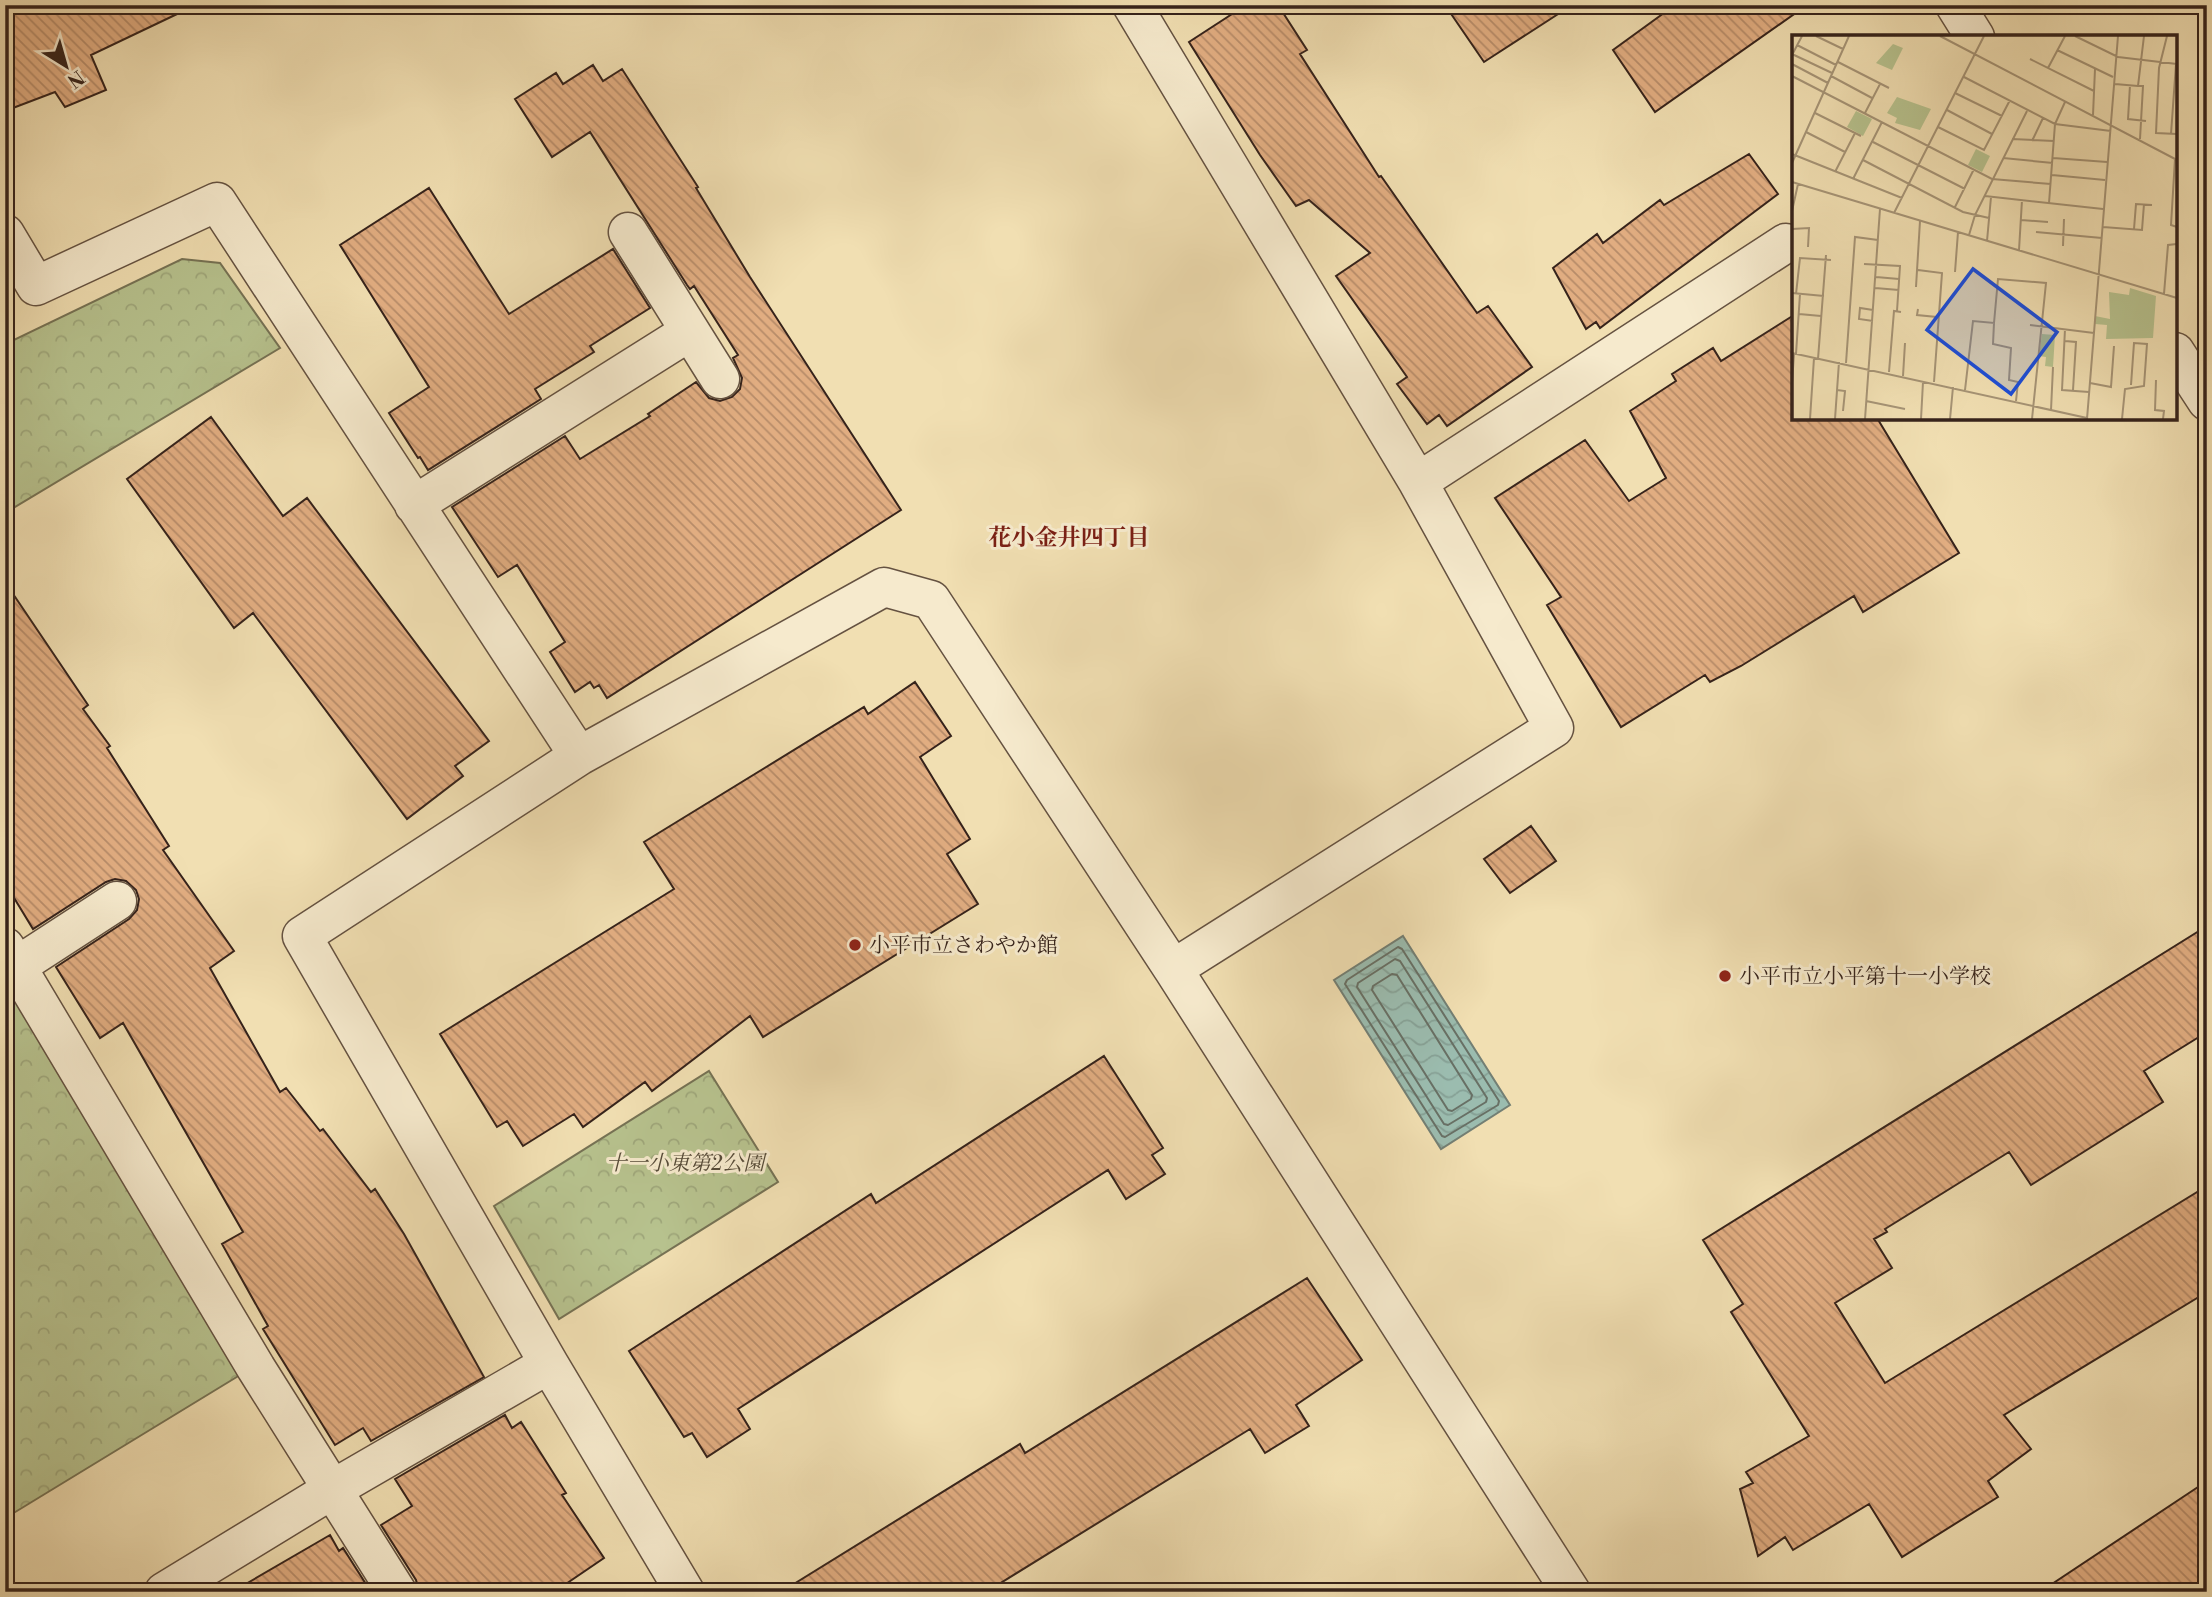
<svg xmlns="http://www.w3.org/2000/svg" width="2212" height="1597" font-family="'Libre Bodoni','Noto Serif JP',serif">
<defs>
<pattern id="park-crowns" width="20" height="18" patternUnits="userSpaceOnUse" patternTransform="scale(1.75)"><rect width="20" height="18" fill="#b7c28e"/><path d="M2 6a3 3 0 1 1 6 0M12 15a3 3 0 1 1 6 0" fill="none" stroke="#9ea67a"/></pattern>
<pattern id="water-waves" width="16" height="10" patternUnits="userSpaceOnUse" patternTransform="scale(1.75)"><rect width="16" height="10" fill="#9bbcaf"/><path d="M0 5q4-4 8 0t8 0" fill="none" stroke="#86a196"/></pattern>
<pattern id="building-back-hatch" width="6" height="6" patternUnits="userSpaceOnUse" patternTransform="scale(1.75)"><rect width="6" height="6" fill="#e1ad81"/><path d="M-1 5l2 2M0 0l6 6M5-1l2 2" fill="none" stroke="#b78c69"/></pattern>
</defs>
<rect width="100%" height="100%" fill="#f1dfb2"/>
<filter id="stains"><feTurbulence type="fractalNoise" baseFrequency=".00286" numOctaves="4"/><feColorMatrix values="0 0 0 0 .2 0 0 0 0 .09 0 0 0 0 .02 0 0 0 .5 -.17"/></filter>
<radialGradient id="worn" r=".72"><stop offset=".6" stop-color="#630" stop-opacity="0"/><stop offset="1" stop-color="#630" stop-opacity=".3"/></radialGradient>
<path fill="url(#park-crowns)" stroke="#767254" stroke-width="2" d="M182,259L220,263L280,348L5,513V324L14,340Z
M11,986L240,1375L12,1514L5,1503V989Z
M709,1071L778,1182L559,1319L494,1206Z"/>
<path fill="url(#water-waves)" stroke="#737f74" stroke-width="2" d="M1403,936L1510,1105L1441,1149L1334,980Z"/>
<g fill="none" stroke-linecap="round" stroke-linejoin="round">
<path stroke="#687065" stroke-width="2" d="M1398,947L1402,949L1499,1101L1498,1105L1445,1137L1442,1136L1345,984L1347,980Z
M1395,959L1400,961L1487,1098L1486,1102L1448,1125L1444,1124L1357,987L1358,983Z
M1392,974L1397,975L1472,1095L1471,1099L1452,1111L1448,1110L1372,990L1373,986Z"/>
</g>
<path fill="url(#building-back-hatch)" stroke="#36231b" stroke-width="2" d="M5,5H196L91,55L106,90L65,107L55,92L5,111Z
M1246,5H1278L1307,50L1300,54L1379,177L1381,176L1477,313L1488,306L1532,367L1447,426L1439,415L1427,424L1397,384L1407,377L1336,276L1370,253L1309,200L1296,206L1260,155L1189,42Z
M1445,5H1572L1484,62Z
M1675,5H1807L1655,112L1613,50Z
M593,65L603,81L622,69L698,187L696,188L750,277L901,510L607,698L599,685L594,688L590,682L575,692L550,652L565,642L517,565L498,577L452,507L565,436L580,459L650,416L648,414L696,382L709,398L720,401L732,397L740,389L742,378L733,358L738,355L694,286L690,289L687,285L590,132L552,157L515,99L556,73L563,84Z
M1749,154L1778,194L1600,328L1596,322L1586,329L1553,268L1597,234L1603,243L1660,200L1664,205Z
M429,188L509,314L613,249L650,308L590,346L594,352L535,389L541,399L428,470L420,457L418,458L389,413L429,387L340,245Z
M1794,315V418H1877L1959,553L1863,612L1854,596L1741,666L1710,682L1705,675L1621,727L1547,605L1561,597L1495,498L1585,440L1629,501L1666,478L1630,411L1676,381L1672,374L1713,348L1721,361Z
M211,417L283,516L307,498L489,741L455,766L463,776L407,819L253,613L234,628L127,479Z
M5,582L88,705L83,709L110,746L107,748L169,846L163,850L234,951L210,968L280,1092L286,1088L320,1131L323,1129L371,1192L375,1189L404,1234L484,1377L371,1441L363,1428L335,1445L263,1329L268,1326L222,1244L243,1232L123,1023L100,1038L56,967L129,919L137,910L139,899L136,890L126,881L115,879L106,882L33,929L5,883Z
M915,682L951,736L920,757L970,839L947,854L978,904L763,1037L750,1016L652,1091L645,1082L583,1127L574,1114L523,1146L507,1121L497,1127L440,1034L674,889L644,842L864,707L868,714Z
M1531,826L1556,861L1510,893L1484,859Z
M2207,926V1032L2144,1071L2163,1102L2031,1185L2009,1152L1885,1229L1887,1232L1874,1239L1892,1268L1835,1303L1885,1383L2207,1186V1292L2004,1415L2031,1449L1988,1481L1998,1497L1902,1557L1869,1504L1793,1550L1785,1537L1758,1556L1740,1489L1753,1483L1746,1472L1809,1436L1731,1312L1743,1304L1703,1240Z
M1104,1056L1163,1148L1152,1155L1165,1174L1126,1199L1108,1170L738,1409L750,1429L707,1457L692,1433L684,1437L629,1351L871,1194L876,1203Z
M1307,1278L1362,1360L1296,1405L1309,1426L1265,1453L1250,1429L986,1592H781L1020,1444L1025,1453Z
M505,1415L512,1428L521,1422L566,1493L562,1495L604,1558L554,1592H419L416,1580L381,1525L412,1506L395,1479Z
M2207,1481V1592H2040Z
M330,1535L339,1551L343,1548L371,1592H232Z"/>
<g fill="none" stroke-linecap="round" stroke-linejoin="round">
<defs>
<path id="minor" d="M1132,5L1418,482L1554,728L1173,969L1571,1592
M1955,5L1975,37
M628,232L720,379
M5,234L36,286L217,202L579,756L884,587L931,600L1173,969
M2175,352L2207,401
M1418,482L1786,243
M414,505L689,332
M579,756L302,936L549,1364L685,1592
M5,947L256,1368L397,1592
M17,966L117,901
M164,1592L333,1489L549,1364"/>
</defs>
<use href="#minor" stroke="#655241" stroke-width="41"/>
<use href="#minor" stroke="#f6eacd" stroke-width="38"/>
</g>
<g fill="#8f2418" stroke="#f6eacd" stroke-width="2.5">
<circle cx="855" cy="945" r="7"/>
<circle cx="1725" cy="976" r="7"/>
</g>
<g text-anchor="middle" stroke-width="6" stroke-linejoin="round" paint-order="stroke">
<g font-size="21" fill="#36231b" stroke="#f6eacd" text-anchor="start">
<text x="869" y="952">小平市立さわやか館</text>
<text x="1739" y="983">小平市立小平第十一小学校</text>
</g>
<g font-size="21" font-style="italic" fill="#564b38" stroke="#f6eacd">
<text x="685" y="1170">十一小東第2公園</text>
</g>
<g font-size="23" font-weight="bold" fill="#7a1f14" stroke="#f6eacd">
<text x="1069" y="545">花小金井四丁目</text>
</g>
</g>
<g transform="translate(1792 35)">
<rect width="385" height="385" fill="#f1dfb2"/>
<path d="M101,9L111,13L100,35L84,28ZM105,62L139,74L128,95L103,88L105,83L95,78ZM64,76L80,84L71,101L55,92ZM184,114L198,121L190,137L176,130ZM250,299L263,300L261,332L253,331L254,322L247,321Z" fill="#b7c28e"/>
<path d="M338,253L364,261L361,303L314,304L315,290L303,289V281L318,284L317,257L337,260Z" fill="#b7c28e"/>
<path fill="none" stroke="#a69476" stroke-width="2" d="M24,1L51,14M148,1L385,125M283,1L326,22L385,29M375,1L367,33L364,98L385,99M5,10L44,30M265,15L321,42M0,19L40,38M0,20L10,1M238,24L302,56M46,27L97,53M0,29L36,48M256,33L273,1M0,41L200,144L259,149M39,41L80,63M172,42L263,89L319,96M323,49L346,51M338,50L336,84L354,86M163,58L210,81M155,75L200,99M23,78L69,101M73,78L88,49M301,80L303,34M146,92L192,115L218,65M14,97L53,117M379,99L384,29M220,104L262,106M348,104L351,51H346L352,1M240,106L251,83M81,107L173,154M0,119L110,163M211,123L261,128M261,123L315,127M383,124L379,190L385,192M71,125L171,177L197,183M0,128L57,1M43,137L63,98M260,140L313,145M61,144L90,87M0,147L385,263M193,161L311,174M257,168L263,89L273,67M163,172L182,134M0,176L6,149M102,178L192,1M229,185L256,187M311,192L350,195L352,169M0,194L17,193L16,212M342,194L344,169L360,170M244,197L310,203M177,200L183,180L235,76M195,206L199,162M271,211L272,184M227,215L230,165M72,229L108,231L105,276M126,235L150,238L142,347M163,237L166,197M84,242L107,244M124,252L128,186M83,253L107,255M0,258L32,261M4,259L8,223L39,225M372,259L376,210L385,209M126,274L125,280L145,282M7,279L29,281M81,286L67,284L68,273L81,275M202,288L201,309L219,313L217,345L226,347L224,366M238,290L302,298M273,294L270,355L297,357M273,306L284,307L281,355M0,318L295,383M4,319L8,259M26,324L34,220M54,328L63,202L86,205M97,337L102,276L109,277M111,341L113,308M364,345L363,375L372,376L371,384M0,348L2,319M298,348L319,352L322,311M45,355L53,356L51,376M173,355L181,286L202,288L206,244L254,248L240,384M74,366L113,374M259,375L261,332M18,384L22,323M43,384L47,327M73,384L88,174M129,384L131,347M158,384L161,352M295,384L326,1M330,384L333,354L352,351L355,309L342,308L339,350"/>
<path fill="#1d4ed8" fill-opacity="0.15" stroke="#1d4ed8" stroke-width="3.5" d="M181,234L265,297L219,359L135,295Z"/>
<rect width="385" height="385" fill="none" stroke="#36231b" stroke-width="3.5"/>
</g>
<rect width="2212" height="1597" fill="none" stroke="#f1dfb2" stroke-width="28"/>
<rect x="7" y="7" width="2198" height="1583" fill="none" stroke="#36231b" stroke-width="3.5"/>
<rect x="14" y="14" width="2184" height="1569" fill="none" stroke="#36231b" stroke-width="2"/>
<g transform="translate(66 66) rotate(143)" stroke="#f6eacd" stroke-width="5" paint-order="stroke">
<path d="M0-5L12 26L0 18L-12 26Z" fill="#36231b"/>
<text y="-10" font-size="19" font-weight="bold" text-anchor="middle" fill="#36231b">N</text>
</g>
<rect width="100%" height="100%" filter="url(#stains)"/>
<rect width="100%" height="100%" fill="url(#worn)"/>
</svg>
